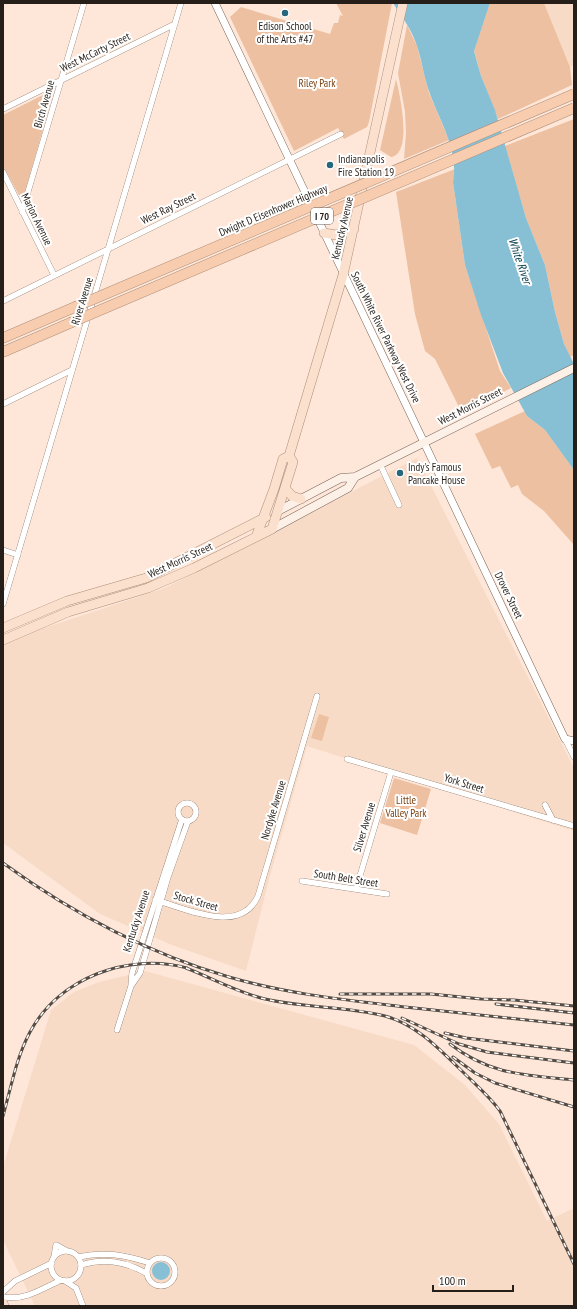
<svg xmlns="http://www.w3.org/2000/svg" width="577" height="1309" font-family="'PT Sans Narrow',sans-serif">
<rect width="100%" height="100%" fill="#fee7d8"/>
<path fill="#f7dbc7" d="M544,3H574V65L570,67Z
M417,458L574,768V831L307,746L269,879L246,971L172,945L100,914L3,843V645L23,635L165,588Z
M145,971L414,1045L465,1085L499,1124L547,1221L574,1208V1306H35L3,1240V1167L51,1010L74,992L99,982Z"/>
<path fill="#edc0a1" d="M336,3H392L369,122L367,127L344,139L338,128L294,151L230,17L241,7L330,34L334,23H338L340,15L343,16Z
M490,3H544L570,67L572,85L498,119L481,76L474,50Z
M407,25L417,46L429,93L449,140L404,159L406,133L405,112L398,73Z
M396,79C400,94 413,154 391,157L380,150Z
M51,91L53,94L50,105L24,195L20,197L3,166V115Z
M574,119V355L570,357L564,344L555,312L545,265L526,218L505,146Z
M455,169L453,182L465,265L500,371L511,388L462,413L435,359L425,351L415,314L396,192Z
M525,411L527,416L545,430L574,470V545L544,511L522,494L518,485L511,488L500,466L492,469L475,434Z
M319,714L329,717L322,741L311,738Z
M394,778L431,789L417,835L380,823Z"/>
<path fill="#87c0d5" d="M393,3H490L474,51L481,76L495,110L526,218L545,265L555,312L564,344L574,364V470L545,430L527,416L503,373L481,315L465,265L453,182C459,150 440,122 430,94C424,78 422,61 417,46C412,30 402,17 393,3Z
M152 1271a9 9 0 1 1 18 0a9 9 0 1 1-18 0Z"/>
<g fill="none" stroke-linecap="round" stroke-linejoin="round">
<defs>
<path id="minor" d="M3,109L175,24
M3,172L54,275
M22,212L84,3
M3,301L341,134
M3,404L72,370
M380,464L399,505
M3,550L18,555
M3,604L181,3
M565,739L574,757
M347,759L574,826
M178 812a9 9 0 1 1 18 0a9 9 0 1 1-18 0Z
M545,805L553,820
M302,881L387,894
M356,889L391,772
M155,900C186,908 240,936 258,896L317,696
M131,986L140,973L168,877L188,821
M117,1030L131,986L132,973L182,819
M51 1266a15 15 0 1 1 30 0a15 15 0 1 1-30 0Z
M54,1257L56,1245L67,1251
M78,1257C104,1251 125,1255 150,1263
M147 1272a14 14 0 1 1 28 0a14 14 0 1 1-28 0Z
M81,1265C103,1258 126,1262 146,1273
M65,1281L76,1288L83,1306
M3,1292L15,1281L52,1263
M3,1297C24,1301 42,1289 61,1280"/>
<path id="tertiary" d="M215,3L565,739L574,741"/>
<path id="secondary" d="M278,511L341,478L355,477L399,455L574,368
M272,529L348,488L355,477"/>
<path id="primary" d="M324,233L336,235L354,229
M285,488L292,496L301,499
M256,537L274,489L283,459L289,456L343,275L403,3
M3,628L67,601L146,578L266,517
M3,640L68,612L148,588L194,568L272,529L293,462L289,456
M3,1303L4,1306"/>
<path id="motorway" d="M3,338L75,307
M3,352L70,323"/>
</defs>
<use href="#minor" stroke="#786659" stroke-width="6"/>
<use href="#tertiary" stroke="#786659" stroke-width="8"/>
<use href="#secondary" stroke="#786659" stroke-width="9"/>
<use href="#primary" stroke="#ae8f7a" stroke-width="10"/>
<use href="#motorway" stroke="#ae8f7a" stroke-width="11"/>
<use href="#minor" stroke="#fff" stroke-width="5.5"/>
<use href="#tertiary" stroke="#fff" stroke-width="7"/>
<use href="#secondary" stroke="#fdf0e7" stroke-width="8"/>
<use href="#primary" stroke="#fbe0ce" stroke-width="9"/>
<use href="#motorway" stroke="#f8ccae" stroke-width="10"/>
<defs>
<path id="rail" d="M3,863C72,913 147,953 229,977C287,994 346,1000 405,1007C462,1013 518,1019 574,1025
M186,968C212,978 236,992 265,999C304,1008 345,1006 385,1016C418,1025 441,1051 465,1074C477,1086 490,1097 500,1111L574,1264
M340,994H431L481,999L514,1000L574,1006
M496,1004L574,1013
M402,1018L459,1044L487,1052L574,1063
M445,1033L466,1038L574,1051
M450,1044C490,1075 525,1075 574,1080
M453,1057L475,1073L495,1083L574,1107
M3,1116C11,1088 16,1058 30,1032C59,978 128,952 187,968"/>
</defs>
<use href="#rail" stroke="#564c44" stroke-width="3"/>
<use href="#rail" stroke="#fff" stroke-width="1.5" stroke-dasharray="4.5" stroke-linecap="butt"/>
<defs>
<path id="motorway-bridge" d="M75,307L574,94
M70,323L574,108"/>
</defs>
<use href="#motorway-bridge" stroke="#ae8f7a" stroke-width="11" stroke-linecap="butt"/>
<use href="#motorway-bridge" stroke="#f8ccae" stroke-width="10"/>
</g>
<g fill="#27677c" stroke="#fff" stroke-width="1.5">
<circle cx="285" cy="13" r="4"/>
<circle cx="330" cy="165" r="4"/>
<circle cx="400" cy="473" r="4"/>
</g>
<g text-anchor="middle" stroke-width="4" stroke-linejoin="round" paint-order="stroke">
<rect fill="#fff" stroke="#67625e" stroke-width="1" x="311" y="208" width="22" height="16" rx="3"/>
<g font-size="10" font-weight="bold" fill="#261f19">
<text x="322" y="220">I 70</text>
</g>
<g font-size="11" fill="#261f19" stroke="#fff" text-anchor="start">
<text x="285" y="30" text-anchor="middle">Edison School<tspan x="285" dy="13">of the Arts #47</tspan></text>
<text x="338" y="163">Indianapolis<tspan x="338" dy="13">Fire Station 19</tspan></text>
<text x="408" y="471">Indy's Famous<tspan x="408" dy="13">Pancake House</tspan></text>
</g>
<g font-size="11" fill="#261f19" stroke="#fff">
<text transform="translate(95 52) rotate(-26)" y="4">West McCarty Street</text>
<text transform="translate(44 104) rotate(-74)" y="4">Birch Avenue</text>
<text transform="translate(168 208) rotate(-26)" y="4">West Ray Street</text>
<text transform="translate(273 210) rotate(-23)" y="4">Dwight D Eisenhower Highway</text>
<text transform="translate(37 219) rotate(64)" y="4">Marion Avenue</text>
<text transform="translate(342 228) rotate(-77)" y="4">Kentucky Avenue</text>
<text transform="translate(82 301) rotate(-73)" y="4">River Avenue</text>
<text transform="translate(386 337) rotate(64)" y="4">South White River Parkway West Drive</text>
<text transform="translate(470 406) rotate(-27)" y="4">West Morris Street</text>
<text transform="translate(180 560) rotate(-25)" y="4">West Morris Street</text>
<text transform="translate(509 595) rotate(64)" y="4">Drover Street</text>
<text transform="translate(464 783) rotate(17)" y="4">York Street</text>
<text transform="translate(273 810) rotate(-73)" y="4">Nordyke Avenue</text>
<text transform="translate(364 827) rotate(-73)" y="4">Silver Avenue</text>
<text transform="translate(346 878) rotate(9)" y="4">South Belt Street</text>
<text transform="translate(196 901) rotate(16)" y="4">Stock Street</text>
<text transform="translate(136 921) rotate(-72)" y="4">Kentucky Avenue</text>
</g>
<g font-size="11" fill="#7a4312" stroke="#fff">
<text x="317" y="87">Riley Park</text>
<text x="406" y="804">Little<tspan x="406" dy="13">Valley Park</tspan></text>
</g>
<g font-size="12" font-style="italic" fill="#0d4050" stroke="#fff">
<text transform="translate(520 261) rotate(71)" y="4">White River</text>
</g>
</g>
<rect width="577" height="1309" fill="none" stroke="#261f19" stroke-width="8"/>
<path d="M433 1285v6h80v-6" fill="none" stroke="#261f19" stroke-width="2"/>
<text x="439" y="1285" font-size="12" fill="#261f19" stroke="#ffffff" stroke-width="3" paint-order="stroke">100 m</text>
</svg>
